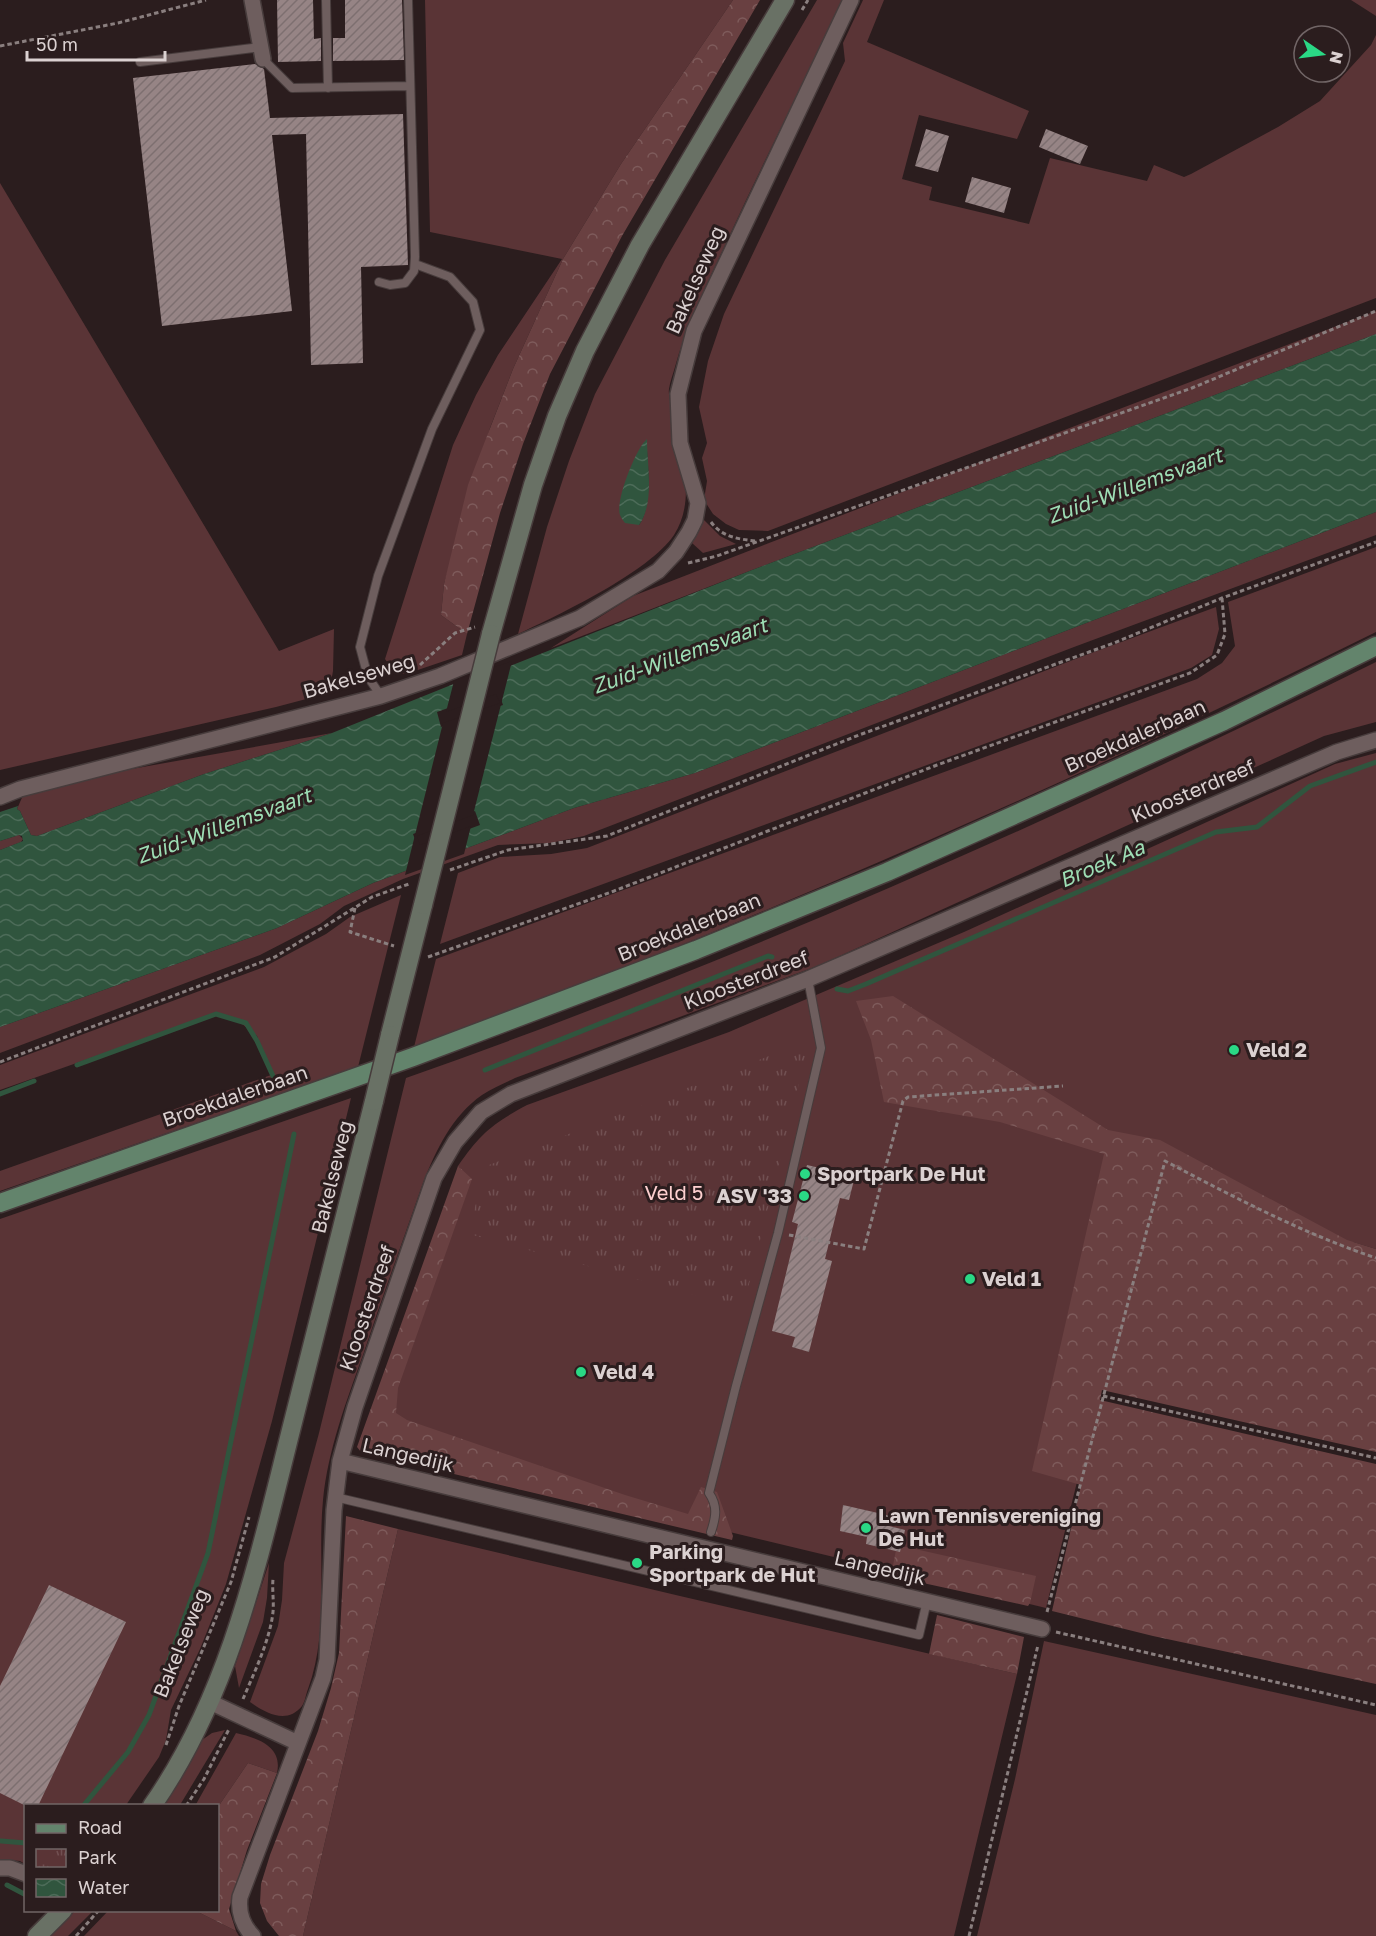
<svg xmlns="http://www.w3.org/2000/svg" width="1376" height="1936" font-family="'Golos Text',sans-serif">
<defs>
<pattern id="forest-crowns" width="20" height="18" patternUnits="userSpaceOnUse" patternTransform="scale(1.5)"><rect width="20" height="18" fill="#694041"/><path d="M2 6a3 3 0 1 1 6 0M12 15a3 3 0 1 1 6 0" fill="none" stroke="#7e5b5b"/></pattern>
<pattern id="park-tufts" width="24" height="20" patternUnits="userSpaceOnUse" patternTransform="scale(1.5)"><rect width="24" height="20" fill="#5a3436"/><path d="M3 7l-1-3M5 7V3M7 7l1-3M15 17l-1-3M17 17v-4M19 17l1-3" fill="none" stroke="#715052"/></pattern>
<pattern id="water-waves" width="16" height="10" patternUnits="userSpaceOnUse" patternTransform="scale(1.5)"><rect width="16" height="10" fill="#30553e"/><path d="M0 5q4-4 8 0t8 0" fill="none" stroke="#4d6c59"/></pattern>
<pattern id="building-hatch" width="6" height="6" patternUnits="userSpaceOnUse" patternTransform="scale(1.5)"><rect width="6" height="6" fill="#968485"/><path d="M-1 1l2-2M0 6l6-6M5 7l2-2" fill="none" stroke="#7d6f70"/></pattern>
</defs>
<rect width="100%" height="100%" fill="#2b1d1e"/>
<path fill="#5a3436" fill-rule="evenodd" d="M425,0H733L621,164L563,259L513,369L490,428L444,584L441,615L467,634L462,655L406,674L394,672L385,659L453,445L476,395L498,355L562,259L430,232Z
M817,0H843C805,81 764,160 727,241C708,282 687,323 675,367C673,374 670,382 669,389C668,397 672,407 674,416C681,454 697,499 674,535C649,572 559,615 518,634L547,527L569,461L595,394L665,260ZM646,440C648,462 653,506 639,525Z
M863,0H884L867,42L1029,111L1017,139L919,115L902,179L932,187L929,200L1029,224L1050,158L1147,181L1154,165L1184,177L1191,174L1278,127L1320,101L1371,45L1376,35V298L768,531L739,530L726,524L713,514L704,500L707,481L702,458L707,443L699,407L708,361L724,314L845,61L843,43Z
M1351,0H1376V16Z
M0,183L279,651L334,629L333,671L329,693L276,707L0,770Z
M1376,311V334L752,570L551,648L633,596L769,543Z
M1376,512V535L1074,647L584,836L550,843L498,845L403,879L344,906L320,924L260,955L0,1053V1027L277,928L373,883L574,808L695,773Z
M702,518L720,536L736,544L703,553L692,543L701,526Z
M1376,547V632C1197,721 1015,804 830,883C693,941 555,998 414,1047L436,959L1197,679L1222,663L1235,646L1228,602Z
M1216,607L1219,629L1212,655L1191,668L440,944L458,873L500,857L551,854L587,848L1078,658Z
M1376,662V722L1324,736L820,965L515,1078C505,1083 492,1088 482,1095C452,1116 436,1150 423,1183C403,1240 382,1298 363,1355C346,1402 328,1450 323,1500C317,1562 330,1629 308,1689C306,1694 305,1702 302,1706C287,1725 265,1713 250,1702L278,1626L282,1600L284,1563L319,1433L406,1078C738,961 1061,817 1376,662Z
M332,733L204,774L37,836L31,835L20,811L17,809L24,793L37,786Z
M1376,753V1249L1353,1242L1352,1244L1155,1165L1046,1608L359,1443L460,1168L458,1166C480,1134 492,1124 527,1105L729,1032L964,932L1335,764Z
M19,835L23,839L21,842L0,850V841Z
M401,895L358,1067L0,1191V1171L271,1075L257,1036L236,1019L213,1015L0,1090V1065L264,967L326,934L350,917Z
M351,1098L272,1421L226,1584L200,1649L171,1710L166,1740L159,1757L126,1805L26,1806L25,1864L20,1861L0,1859V1219Z
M398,1529L680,1596L1017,1674L954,1936H303Z
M269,1563L267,1598L263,1622L239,1688L235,1666Z
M1044,1641L1376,1715V1936H977L1015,1779Z
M225,1730L180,1805L162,1806L202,1740L212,1733Z
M236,1733C257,1738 283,1746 277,1773L248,1763L218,1807V1806H195Z
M109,1910L196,1911L236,1931L239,1936H84Z
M75,1911H93L68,1936H50Z"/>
<path fill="url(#forest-crowns)" d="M733,0H760L622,236L550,374L523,444L500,513L467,634L441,615L444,584L468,485L513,369L563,259L621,164Z
M893,996L1108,1130L1160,1140L1347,1240L1376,1249V1452L1102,1390L1100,1400L1376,1464V1684L1153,1636L1052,1611L1081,1485L1032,1471L1104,1154L1000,1122L884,1102L871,1040L856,1001Z
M458,1166L472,1179L398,1388L396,1413L407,1420L625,1495L688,1514L701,1487L717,1492L733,1536L732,1540L361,1452L357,1447Z
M346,1516L398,1529L303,1936H279L267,1921L260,1903L261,1884L270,1855L318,1731L331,1688L339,1653Z
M897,1545L1036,1576L1030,1603L1028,1606L891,1576Z
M937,1615L1024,1637L1017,1674L929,1654Z
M248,1763L277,1773L247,1850L229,1909L236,1931L196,1911L218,1910V1807Z"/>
<path fill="url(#park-tufts)" d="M810,1040L743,1308L469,1234L484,1167Z"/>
<path fill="url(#water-waves)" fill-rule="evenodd" d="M1376,334V512L695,773L574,808L373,883L277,928L0,1027V850L23,841L22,836L19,835L0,841V812L18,806L17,809L20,811L31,835L37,836L204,774L332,733L471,677L510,666L752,570ZM498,690L503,705L441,727L437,712ZM475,811L480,825L418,848L413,834Z
M647,439C647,465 655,503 639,525L625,523C623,520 621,518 620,515C615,501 636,448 647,439Z"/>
<path fill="#2b1d1e" d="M512,661L473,815L417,836L420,845L471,826L464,854L405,875L443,723L500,703L496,694L446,712L454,681Z"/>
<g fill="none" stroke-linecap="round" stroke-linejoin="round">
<path stroke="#30553e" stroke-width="5" d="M837,989L848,991L866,984L1216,832L1257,827L1310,786L1376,762
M77,1065L216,1014L246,1023L257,1041L273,1076
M485,1070L768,956L772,957
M0,1094L34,1081
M83,1806L128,1752L149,1715L208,1553L294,1134
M1,1841L26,1843
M7,1885L26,1895"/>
</g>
<path fill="url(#building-hatch)" d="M277,0H313L314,39L321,38V61L278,62Z
M345,0H402L404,60L333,61V38H345Z
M255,64L264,69L270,118L403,114L408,265L361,267L363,363L311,365L306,134L272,135L292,311L162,326L133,78Z
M926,129L949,136L938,172L915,166Z
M1046,129L1088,146L1080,164L1039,147Z
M972,177L1011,188L1004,213L965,202Z
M807,1165L855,1176L849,1200L840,1198L825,1259L832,1261L809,1352L792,1347L795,1337L772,1331L798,1224L792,1222Z
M843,1505L891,1516L889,1526L905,1530L900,1552L866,1544L867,1537L840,1531Z
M49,1585L126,1622L38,1806H26L0,1793V1686Z"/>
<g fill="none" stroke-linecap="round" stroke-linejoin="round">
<defs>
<path id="lane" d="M326,0L328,88
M263,59L292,88L409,86
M140,62L261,47
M379,282L390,285L405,283L414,271L415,257L408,0
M381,696L368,677L360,647L378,576L432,429L480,330L473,302L450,277L415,264
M335,1497L919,1635L927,1601
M711,1532C716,1517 718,1506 709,1493L736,1386L778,1233L821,1048L808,979"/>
<path id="street" d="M252,0L263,59
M0,797L20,789L381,696L440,676L580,618L658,571L676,552L689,532L695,520L698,503L680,443L678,394L694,331L851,0
M340,1461L1042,1629
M210,1702L298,1743
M0,1868H10L26,1874
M253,1936C243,1926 238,1912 240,1897L323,1678L327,1660L334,1510L340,1461L355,1407L434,1178L455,1142L481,1112L511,1094L808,979L1337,752L1376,740"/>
<path id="secondary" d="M491,634L533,485L557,416L585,351L640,245L785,0
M390,1035L423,905
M152,1806C230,1694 258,1561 291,1430C319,1320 346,1211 374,1101
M37,1936L63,1910"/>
<path id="primary" d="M0,1203L413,1057L696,950L887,872L1224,721L1376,646"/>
</defs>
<use href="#lane" stroke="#473c3c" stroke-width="10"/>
<use href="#street" stroke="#473c3c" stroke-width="18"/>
<use href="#secondary" stroke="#473c3c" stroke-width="21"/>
<use href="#primary" stroke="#473c3c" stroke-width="21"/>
<path stroke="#8a7f7f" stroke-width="3" stroke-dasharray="4.5 3" stroke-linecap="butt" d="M802,10L808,0
M0,46L118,23L206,0
M711,522C722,537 738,539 755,541
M688,563L717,556L1192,388L1376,311
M420,665L455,633L475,627
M450,870L508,850L607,836L859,735L1114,643L1222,598L1376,542
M355,908L350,932L394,946
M428,957L614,891L937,765L1190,673L1217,655L1225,634L1222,598
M0,1062L275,957L372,897L409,884
M789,1235L864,1249L903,1101L908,1097L1063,1086
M1103,1396L1376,1458
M1047,1612L1165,1161C1234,1197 1302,1233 1376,1258
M1056,1632L1376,1705
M243,1699C254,1673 270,1640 273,1612C274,1601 272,1590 273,1579
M166,1745L179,1706L231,1582L249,1517
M186,1806L204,1779L229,1729
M76,1936L99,1910
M969,1936L1038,1645"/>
<use href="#lane" stroke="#6e5e5e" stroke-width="8"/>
<use href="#street" stroke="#6e5e5e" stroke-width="15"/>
<use href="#secondary" stroke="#697165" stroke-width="18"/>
<use href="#primary" stroke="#63846c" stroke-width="18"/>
<defs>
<path id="secondary-bridge" d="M423,905L491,634
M374,1101L390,1035"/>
</defs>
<use href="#secondary-bridge" stroke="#473c3c" stroke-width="21" stroke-linecap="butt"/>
<use href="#secondary-bridge" stroke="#697165" stroke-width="18"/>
</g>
<g fill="#2ad885" stroke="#2b1d1e" stroke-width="2">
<circle cx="1234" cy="1050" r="6"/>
<circle cx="805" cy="1174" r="6"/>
<circle cx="804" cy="1196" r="6"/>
<circle cx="970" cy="1279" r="6"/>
<circle cx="581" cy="1372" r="6"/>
<circle cx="866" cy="1528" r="6"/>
<circle cx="637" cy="1563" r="6"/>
</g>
<g text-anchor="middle" stroke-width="6" stroke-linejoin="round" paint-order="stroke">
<g font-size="20" fill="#dbd1d1" stroke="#2b1d1e">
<text transform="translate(695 280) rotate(-66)" y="7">Bakelseweg</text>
<text transform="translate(359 676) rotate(-16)" y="7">Bakelseweg</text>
<text transform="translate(1135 736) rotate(-24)" y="7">Broekdalerbaan</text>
<text transform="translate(1193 791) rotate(-23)" y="7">Kloosterdreef</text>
<text transform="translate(689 927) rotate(-22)" y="7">Broekdalerbaan</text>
<text transform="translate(746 980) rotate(-21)" y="7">Kloosterdreef</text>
<text transform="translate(235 1096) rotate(-19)" y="7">Broekdalerbaan</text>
<text transform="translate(332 1177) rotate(-76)" y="7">Bakelseweg</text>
<text transform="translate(367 1308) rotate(-71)" y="7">Kloosterdreef</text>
<text transform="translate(408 1455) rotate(13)" y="7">Langedijk</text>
<text transform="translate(880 1568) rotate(13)" y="7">Langedijk</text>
<text transform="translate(181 1643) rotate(-68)" y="7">Bakelseweg</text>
</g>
<g font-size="20" font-weight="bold" fill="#dbd1d1" stroke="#2b1d1e" text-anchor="start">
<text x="1246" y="1057">Veld 2</text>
<text x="817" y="1181">Sportpark De Hut</text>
<text x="792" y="1203" text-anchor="end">ASV '33</text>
<text x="982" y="1286">Veld 1</text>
<text x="593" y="1379">Veld 4</text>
<text x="878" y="1523">Lawn Tennisvereniging<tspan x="878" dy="23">De Hut</tspan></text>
<text x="649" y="1559">Parking<tspan x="649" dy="23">Sportpark de Hut</tspan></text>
</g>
<g font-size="20" fill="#fdcfcf" stroke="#2b1d1e">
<text x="674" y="1200">Veld 5</text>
</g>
<g font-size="21" font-style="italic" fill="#9dddb4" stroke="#2b1d1e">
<text transform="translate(1135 486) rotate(-20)" y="7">Zuid-Willemsvaart</text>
<text transform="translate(680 656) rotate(-20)" y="7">Zuid-Willemsvaart</text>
<text transform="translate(224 826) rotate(-20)" y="7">Zuid-Willemsvaart</text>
<text transform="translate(1102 864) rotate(-23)" y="7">Broek Aa</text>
</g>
</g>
<rect x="24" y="1804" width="195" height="108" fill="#2b1d1e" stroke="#716566" stroke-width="1.5"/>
<rect x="36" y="1824" width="30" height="9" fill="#63846c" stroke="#716566" stroke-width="1.5"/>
<text x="78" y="1834" font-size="18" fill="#dbd1d1">Road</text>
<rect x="36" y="1849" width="30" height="18" fill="url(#park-tufts)" stroke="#716566" stroke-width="1.5"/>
<text x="78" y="1864" font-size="18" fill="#dbd1d1">Park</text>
<rect x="36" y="1879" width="30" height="18" fill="url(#water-waves)" stroke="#716566" stroke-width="1.5"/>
<text x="78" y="1894" font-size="18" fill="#dbd1d1">Water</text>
<g transform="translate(1322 54) rotate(104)"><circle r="28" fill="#2b1d1e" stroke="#716566" stroke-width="1.5"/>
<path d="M0-4.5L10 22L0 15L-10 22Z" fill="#2ad885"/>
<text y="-9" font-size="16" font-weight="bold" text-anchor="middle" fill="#dbd1d1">N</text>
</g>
<path d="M27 51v9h138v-9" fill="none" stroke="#dbd1d1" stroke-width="3"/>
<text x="36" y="51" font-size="18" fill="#dbd1d1" stroke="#2b1d1e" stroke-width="4.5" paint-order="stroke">50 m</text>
</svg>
